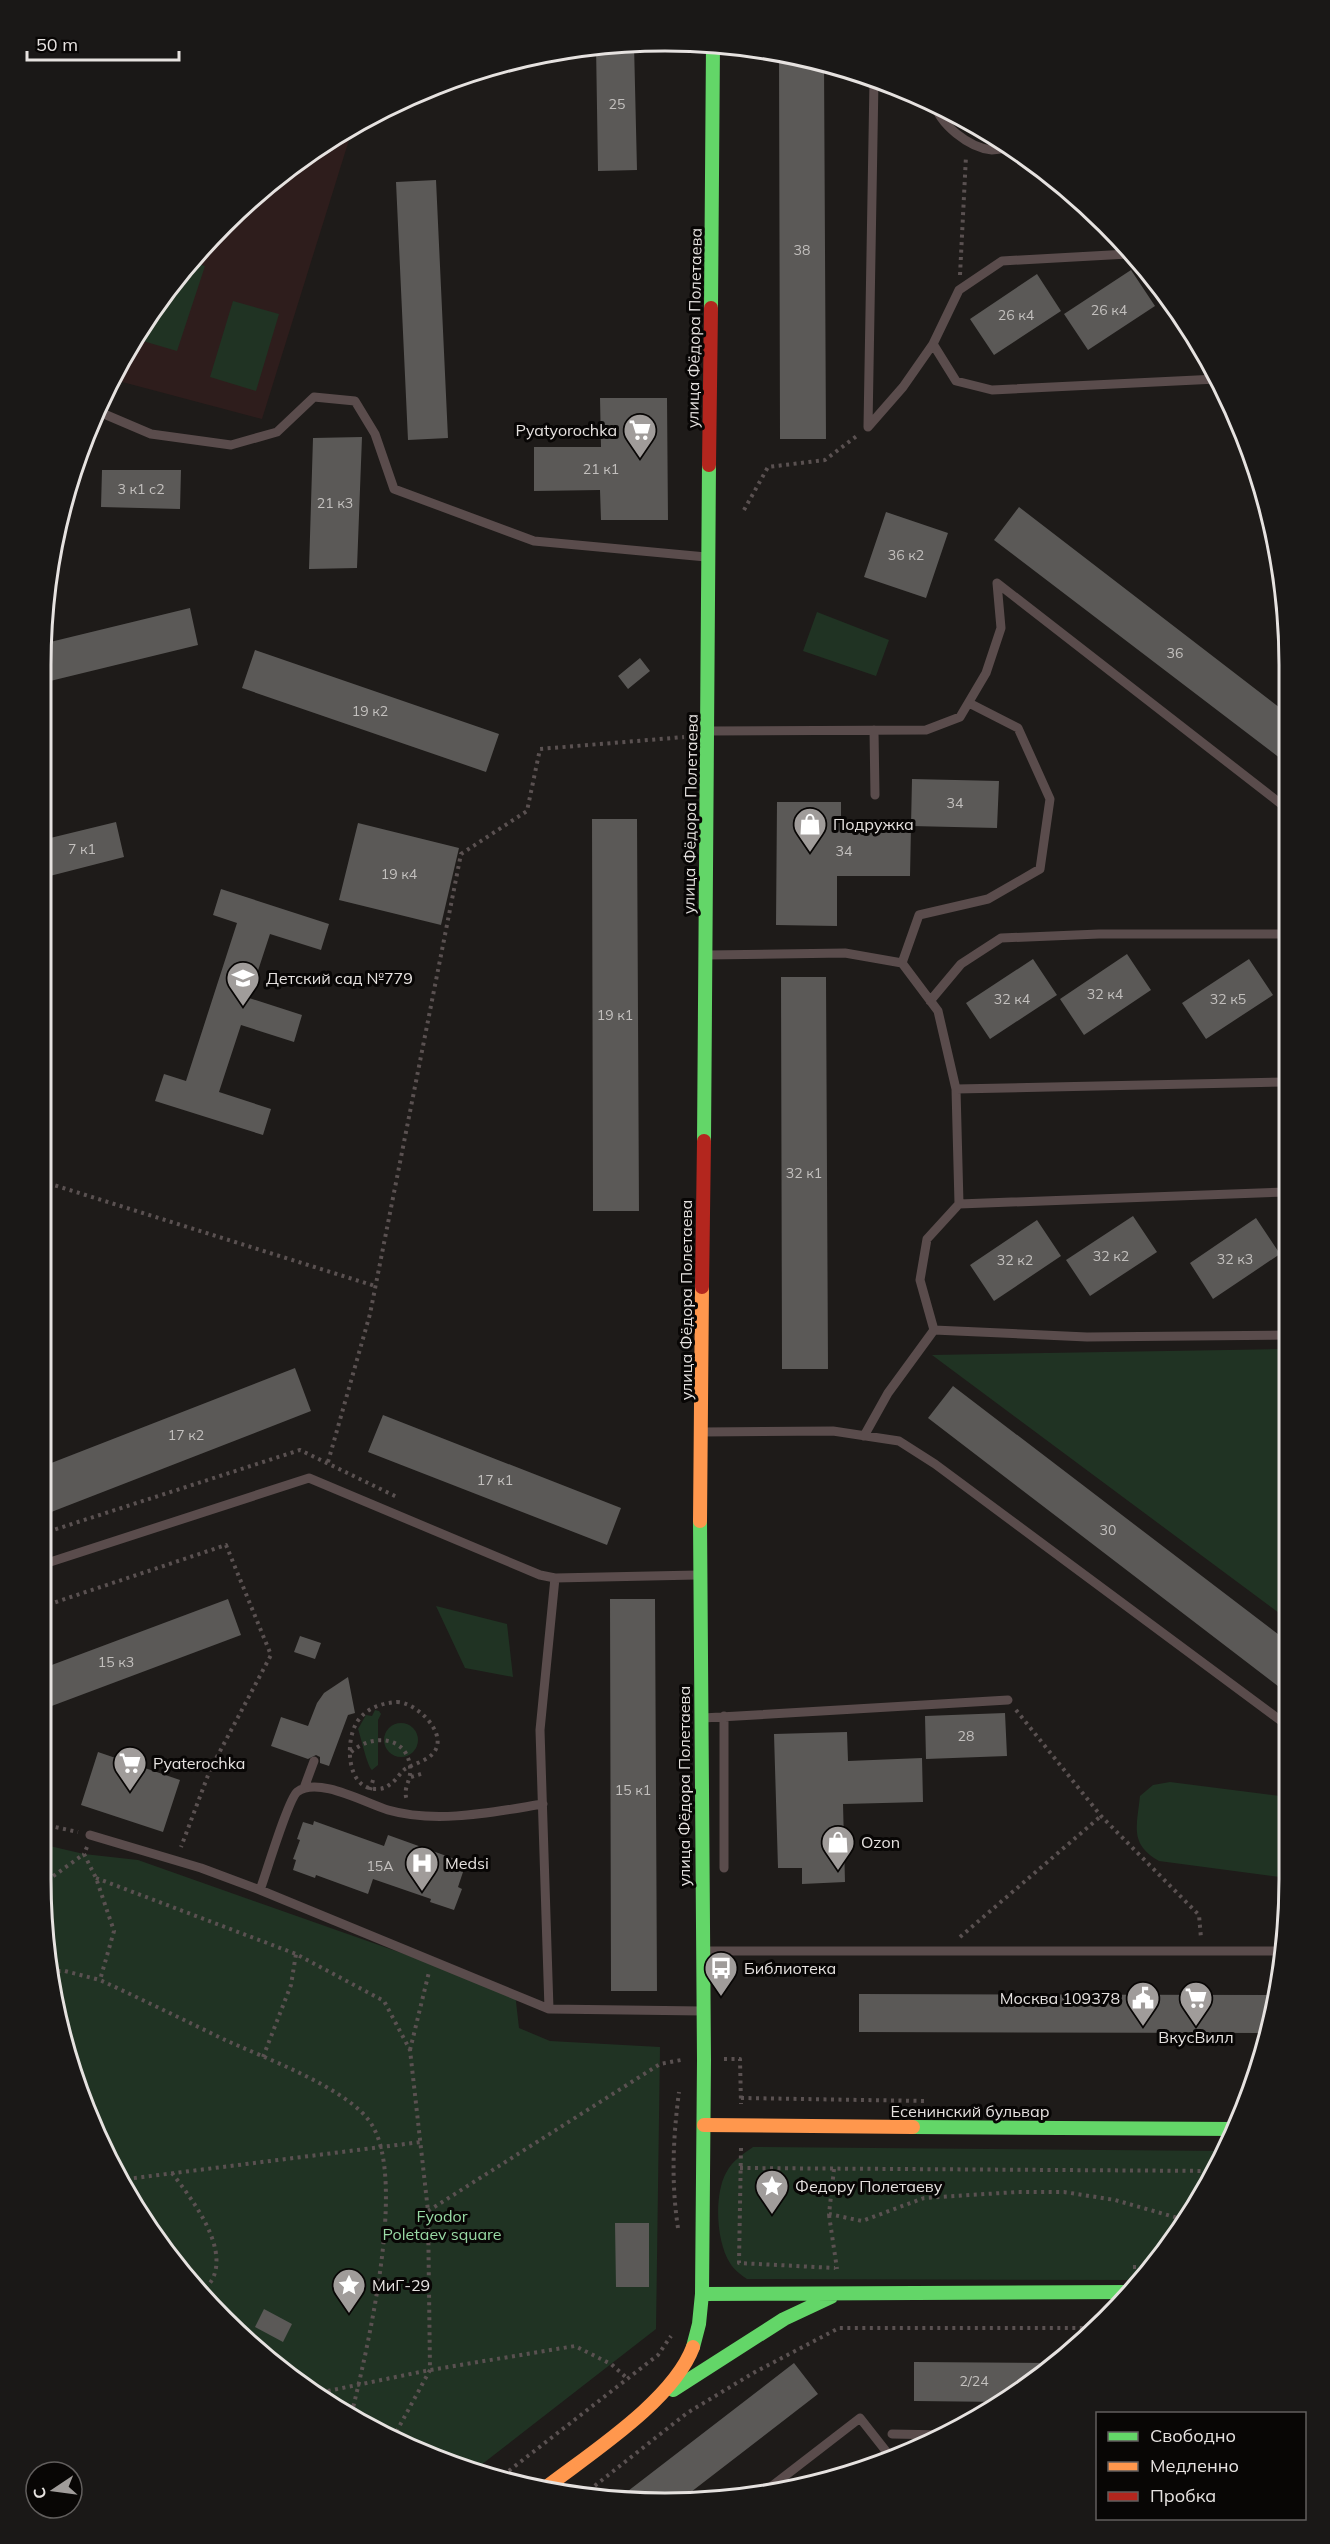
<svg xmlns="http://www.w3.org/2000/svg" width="1330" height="2544" font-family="Mulish,sans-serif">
<rect width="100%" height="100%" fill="#1e1b19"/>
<path fill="#2e1d1c" d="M354,124L262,419L111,379L170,285L253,195Z"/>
<path fill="#203323" d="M191,262L205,266L177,351L136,339L170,285Z
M233,301L279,314L256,391L210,377Z
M817,612L889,640L876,676L803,651Z
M1286,1349L1287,1619L932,1355Z
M436,1606L507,1624L513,1677L465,1668Z
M375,1710L379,1711L381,1714L378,1720V1765L372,1770C367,1766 361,1737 358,1729L366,1715L372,1716Z
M384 1740a17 17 0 1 1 34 0a17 17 0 1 1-34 0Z
M1170,1782L1288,1797V1878L1159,1861C1129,1844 1137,1826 1140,1796L1153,1785Z
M41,1844L84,1854L138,1860L515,1993L519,2028L550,2041L660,2047L656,2329L472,2472L426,2456L318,2398L253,2348L170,2259L124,2191L74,2080L52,2000L41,1879Z
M753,2147L1226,2151L1161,2259L1143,2280L747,2279C740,2274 734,2270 730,2263C716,2241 714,2195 726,2173C732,2161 743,2154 753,2147Z"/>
<path fill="#5b5957" d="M634,44L637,170L598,171L596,45Z
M779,54L824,61L826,439H780Z
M436,180L448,438L408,440L396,182Z
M1131,270L1155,306L1088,350L1064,314Z
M1037,274L1061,311L994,355L970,319Z
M600,398H667L668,520H601L600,490L534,491V447H601Z
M362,437L357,568L309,569L313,438Z
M102,470H181L180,509L101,507Z
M1019,507L1284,711L1285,762L994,540Z
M886,512L948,533L926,598L864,577Z
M190,608L198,645L42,683V644Z
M255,650L499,734L486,772L242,688Z
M640,658L650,671L628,689L618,676Z
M912,779L999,781L997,828L911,826Z
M777,802H841V826L911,827L910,876H837V926L776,925Z
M592,819H637L639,1211H593Z
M116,822L124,857L42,878V840Z
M358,823L459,848L441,925L339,900Z
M221,889L329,924L321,950L270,934L249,998L302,1015L294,1042L241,1025L219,1092L271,1109L263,1135L155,1101L164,1074L186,1081L237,923L213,915Z
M1127,954L1151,990L1084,1035L1060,999Z
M1033,959L1057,995L990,1039L966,1003Z
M1249,959L1273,995L1206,1039L1182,1003Z
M781,977H826L828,1369H782Z
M1133,1216L1157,1252L1090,1296L1066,1260Z
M1256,1218L1280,1254L1213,1299L1190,1263Z
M1037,1220L1061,1256L994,1301L970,1265Z
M295,1368L311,1411L41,1516V1467Z
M953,1386L1287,1641V1693L928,1418Z
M383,1415L621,1508L607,1545L368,1452Z
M228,1599L241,1635L41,1710V1669Z
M610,1599H655L657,1991H611Z
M300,1636L321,1643L315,1659L294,1652Z
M348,1677L355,1713L348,1715L329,1766L320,1763V1757L316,1755L308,1759L271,1746L281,1717L308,1726L317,1703L324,1693Z
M1005,1713L1007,1756L926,1759L925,1716Z
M847,1732L848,1761L922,1758L923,1802L843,1804L845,1882L802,1884V1868H778L774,1734Z
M98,1752L180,1780L163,1832L81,1805Z
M314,1821L384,1846L388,1835L466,1863L458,1887L462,1889L454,1910L430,1902L431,1899L373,1879L368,1894L316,1875L315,1878L293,1870L296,1860L293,1859L300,1840L297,1839L303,1822L313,1825Z
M859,1994L1276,1995L1269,2033L859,2032Z
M615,2223H649V2287H616Z
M264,2309L292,2324L283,2342L255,2327Z
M914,2362L1055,2363L1005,2402L914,2401Z
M794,2363L818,2394L678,2502L615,2501Z"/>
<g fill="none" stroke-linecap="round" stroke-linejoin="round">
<path stroke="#5a5151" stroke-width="4" stroke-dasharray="3 4.5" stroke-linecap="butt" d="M960,275L966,156
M744,510L768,467L825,460L858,435
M41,1181L375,1286
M328,1462L370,1314L461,854L527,811L540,749L684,737
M41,1534L300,1450L397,1497
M41,1607L226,1545L271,1655L210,1770L181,1847
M397,1702C415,1702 445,1730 436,1749C431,1760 415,1763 405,1769C399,1774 396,1781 389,1785C386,1788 381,1789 376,1789C346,1789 345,1741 357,1722C366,1708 382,1703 397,1702Z
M1016,1710L1101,1816L1199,1915L1201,1938
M351,1752C371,1734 407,1735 410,1767C412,1780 402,1788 407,1800
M411,1777L424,1773
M370,1790L373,1780
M41,1824L78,1832
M87,1847L84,1854L96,1878L114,1931L100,1980
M96,1878L296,1954L384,2001L410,2050L428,2211L430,2370L393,2438
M41,1885L84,1854
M960,1937L1101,1816
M50,1971H65L100,1980C141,1999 182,2019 223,2039C262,2057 351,2089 372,2125C407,2182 367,2351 351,2416
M410,2050L429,1972
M263,2057L291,1985L296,1954
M724,2059H740L741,2104
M741,2098L925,2101
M741,2148L739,2263L835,2268
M740,2168L1215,2171
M834,2169L829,2214L862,2221L924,2198L1017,2192H1064L1115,2200L1185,2220
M172,2173C191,2198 228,2245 213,2278C210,2284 205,2289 202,2293
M119,2180L421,2142
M428,2211L660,2064L681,2060
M829,2215L837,2269
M678,2228C671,2182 673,2138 679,2092
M1133,2267H1153
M313,2394L430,2370L575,2346L611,2364L628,2379
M497,2480L658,2355L671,2336
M583,2495L687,2413L755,2372L839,2328H1097"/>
<path stroke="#5a4c4c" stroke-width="9" d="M874,80L868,427L903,387L933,344
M934,102C939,124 969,148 992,150C996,150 1002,149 1006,148
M1128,254L1002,261L959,290L933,344L956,381L992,390L1217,379
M97,411L151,434L231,445L277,432L314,397L355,401L375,434L394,489L534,541L706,557
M874,730L875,795
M710,731L926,730L960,717L986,673L1001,628L997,583L1285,807
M708,955L845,953L902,963L938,1011L956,1089L959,1204L927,1239L920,1280L934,1330L888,1393L864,1436
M902,963L919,915L988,899L1040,869L1050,799L1018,728L969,703
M930,1001L961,964L1001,938L1099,934H1285
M956,1089L1286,1082
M959,1204L1286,1192
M934,1330L1087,1337L1286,1335
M703,1432L833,1431L899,1441L935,1464L1288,1726
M41,1565L309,1478L540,1575L555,1578
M697,1575L555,1578L540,1730L549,2009L702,2011
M703,1718L1008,1700
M304,1788L314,1761
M90,1835L201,1868L260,1890L549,2009
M724,1868V1716
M260,1890C266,1874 288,1800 297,1792C318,1776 365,1803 388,1810C437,1824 493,1812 543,1804
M704,1951H1283
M892,2434L944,2435
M763,2493L860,2418L893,2460"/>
<path stroke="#63d668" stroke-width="14" d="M711,308L713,43
M704,1141L709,465
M913,2127L1235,2129
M702,2294L1132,2292
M693,2347L699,2324L702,2294L704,2060L700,1521
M673,2390L784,2319L831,2297"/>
<path stroke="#ff974d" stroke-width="14" d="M700,1521L702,1287
M704,2125L913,2127
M544,2489C589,2454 673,2401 693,2347"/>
<path stroke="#b3261e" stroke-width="14" d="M709,465L711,308
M702,1287L704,1141"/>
</g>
<defs>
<symbol id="supermarket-pin" viewBox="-11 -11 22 30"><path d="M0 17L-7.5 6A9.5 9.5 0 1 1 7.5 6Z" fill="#a09c9a" stroke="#080605"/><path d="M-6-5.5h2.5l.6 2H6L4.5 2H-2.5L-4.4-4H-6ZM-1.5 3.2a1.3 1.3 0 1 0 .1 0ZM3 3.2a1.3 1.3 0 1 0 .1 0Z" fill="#fff"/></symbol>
<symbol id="shop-pin" viewBox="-11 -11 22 30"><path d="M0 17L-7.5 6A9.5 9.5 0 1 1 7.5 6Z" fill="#a09c9a" stroke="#080605"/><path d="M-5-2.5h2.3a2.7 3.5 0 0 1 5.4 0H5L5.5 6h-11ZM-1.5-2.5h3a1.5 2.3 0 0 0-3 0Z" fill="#fff"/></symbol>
<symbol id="school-pin" viewBox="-11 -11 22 30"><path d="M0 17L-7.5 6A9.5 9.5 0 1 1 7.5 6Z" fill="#a09c9a" stroke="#080605"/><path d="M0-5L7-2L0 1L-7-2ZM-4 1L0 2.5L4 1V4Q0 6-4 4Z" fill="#fff"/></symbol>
<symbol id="hospital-pin" viewBox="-11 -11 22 30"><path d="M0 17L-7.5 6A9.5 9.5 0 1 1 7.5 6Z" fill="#a09c9a" stroke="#080605"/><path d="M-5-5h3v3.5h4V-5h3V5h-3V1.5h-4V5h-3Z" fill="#fff"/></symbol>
<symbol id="bus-pin" viewBox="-11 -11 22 30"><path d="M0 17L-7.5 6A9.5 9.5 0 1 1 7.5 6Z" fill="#a09c9a" stroke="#080605"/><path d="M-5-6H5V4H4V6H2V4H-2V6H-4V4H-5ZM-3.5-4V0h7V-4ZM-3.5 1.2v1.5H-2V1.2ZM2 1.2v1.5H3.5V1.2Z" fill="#fff"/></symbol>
<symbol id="civic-pin" viewBox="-11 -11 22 30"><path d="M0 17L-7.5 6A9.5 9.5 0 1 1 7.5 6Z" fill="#a09c9a" stroke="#080605"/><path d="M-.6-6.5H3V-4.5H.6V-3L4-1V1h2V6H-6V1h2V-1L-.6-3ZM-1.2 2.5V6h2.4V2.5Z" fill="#fff"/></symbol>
<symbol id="sight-pin" viewBox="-11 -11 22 30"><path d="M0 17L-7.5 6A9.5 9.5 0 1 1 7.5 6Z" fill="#a09c9a" stroke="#080605"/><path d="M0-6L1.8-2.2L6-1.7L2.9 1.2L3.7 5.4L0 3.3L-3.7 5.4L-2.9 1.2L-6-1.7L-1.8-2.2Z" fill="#fff"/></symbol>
</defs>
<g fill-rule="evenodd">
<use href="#supermarket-pin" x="621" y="411" width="38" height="52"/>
<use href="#shop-pin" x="791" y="805" width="38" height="52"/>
<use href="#school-pin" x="224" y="959" width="38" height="52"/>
<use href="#supermarket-pin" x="111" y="1744" width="38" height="52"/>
<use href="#shop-pin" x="819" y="1823" width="38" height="52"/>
<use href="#hospital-pin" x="403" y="1844" width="38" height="52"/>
<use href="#bus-pin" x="702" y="1949" width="38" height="52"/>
<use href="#civic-pin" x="1124" y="1979" width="38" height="52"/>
<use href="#supermarket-pin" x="1177" y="1979" width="38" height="52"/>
<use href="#sight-pin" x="753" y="2167" width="38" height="52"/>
<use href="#sight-pin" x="330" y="2266" width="38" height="52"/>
</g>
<g text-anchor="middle" stroke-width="6" stroke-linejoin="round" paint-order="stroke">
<g font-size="14" fill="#c3c0be">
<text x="617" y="109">25</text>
<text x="802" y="255">38</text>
<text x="1109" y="315">26 к4</text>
<text x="1016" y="320">26 к4</text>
<text x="601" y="474">21 к1</text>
<text x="141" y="494">3 к1 с2</text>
<text x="335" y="508">21 к3</text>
<text x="906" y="560">36 к2</text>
<text x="1175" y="658">36</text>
<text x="370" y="716">19 к2</text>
<text x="955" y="808">34</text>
<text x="82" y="854">7 к1</text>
<text x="844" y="856">34</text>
<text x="399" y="879">19 к4</text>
<text x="1105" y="999">32 к4</text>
<text x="1012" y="1004">32 к4</text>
<text x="1228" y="1004">32 к5</text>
<text x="615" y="1020">19 к1</text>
<text x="804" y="1178">32 к1</text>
<text x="1111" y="1261">32 к2</text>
<text x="1235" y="1264">32 к3</text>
<text x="1015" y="1265">32 к2</text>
<text x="186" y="1440">17 к2</text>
<text x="495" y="1485">17 к1</text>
<text x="1108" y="1535">30</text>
<text x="116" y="1667">15 к3</text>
<text x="966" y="1741">28</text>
<text x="633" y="1795">15 к1</text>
<text x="380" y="1871">15А</text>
<text x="974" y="2386">2/24</text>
</g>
<g font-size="16" fill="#e6e2e0" stroke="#080605">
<text transform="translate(694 328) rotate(-89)" y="6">улица Фёдора Полетаева</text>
<text transform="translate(690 814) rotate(-89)" y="6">улица Фёдора Полетаева</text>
<text transform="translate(686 1300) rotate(-90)" y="6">улица Фёдора Полетаева</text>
<text transform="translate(684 1786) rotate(-90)" y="6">улица Фёдора Полетаева</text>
<text x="970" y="2117">Есенинский бульвар</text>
</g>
<g font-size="16" fill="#e6e2e0" stroke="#080605" text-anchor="start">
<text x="617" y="436" text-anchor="end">Pyatyorochka</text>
<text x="833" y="830">Подружка</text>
<text x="266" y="984">Детский сад №779</text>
<text x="153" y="1769">Pyaterochka</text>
<text x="861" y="1848">Ozon</text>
<text x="445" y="1869">Medsi</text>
<text x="744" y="1974">Библиотека</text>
<text x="1120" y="2004" text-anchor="end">Москва 109378</text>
<text x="1196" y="2043" text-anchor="middle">ВкусВилл</text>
<text x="795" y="2192">Федору Полетаеву</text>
<text x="372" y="2291">МиГ-29</text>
</g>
<g font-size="16" fill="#99daa5" stroke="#080605">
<text x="442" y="2222">Fyodor<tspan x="442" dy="18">Poletaev square</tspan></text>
</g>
</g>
<path d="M0 0H1330V2544H0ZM665 51H665A614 614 0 0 1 1279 665V1879A614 614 0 0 1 665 2493H665A614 614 0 0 1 51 1879V665A614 614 0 0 1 665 51Z" fill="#1a1817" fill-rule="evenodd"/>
<path fill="none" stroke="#e6e2e0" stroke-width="3" d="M665 51H665A614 614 0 0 1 1279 665V1879A614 614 0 0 1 665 2493H665A614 614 0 0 1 51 1879V665A614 614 0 0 1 665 51Z"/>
<rect x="1096" y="2412" width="210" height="108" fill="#080605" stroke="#615e5d" stroke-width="1.5"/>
<rect x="1108" y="2432" width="30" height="9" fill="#63d668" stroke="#615e5d" stroke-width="1.5"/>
<text x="1150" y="2442" font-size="18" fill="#e6e2e0">Свободно</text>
<rect x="1108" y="2462" width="30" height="9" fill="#ff974d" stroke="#615e5d" stroke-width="1.5"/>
<text x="1150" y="2472" font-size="18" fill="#e6e2e0">Медленно</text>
<rect x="1108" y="2492" width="30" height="9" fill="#b3261e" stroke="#615e5d" stroke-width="1.5"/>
<text x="1150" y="2502" font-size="18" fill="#e6e2e0">Пробка</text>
<g transform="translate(54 2490) rotate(257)"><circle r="28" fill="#080605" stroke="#615e5d" stroke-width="1.5"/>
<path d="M0-4.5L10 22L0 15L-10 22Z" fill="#a09c9a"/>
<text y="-9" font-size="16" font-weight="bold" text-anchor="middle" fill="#e6e2e0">С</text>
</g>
<path d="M27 51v9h152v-9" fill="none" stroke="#e6e2e0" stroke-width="3"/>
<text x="36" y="51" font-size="18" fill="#e6e2e0" stroke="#080605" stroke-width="4.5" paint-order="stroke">50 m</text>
</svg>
